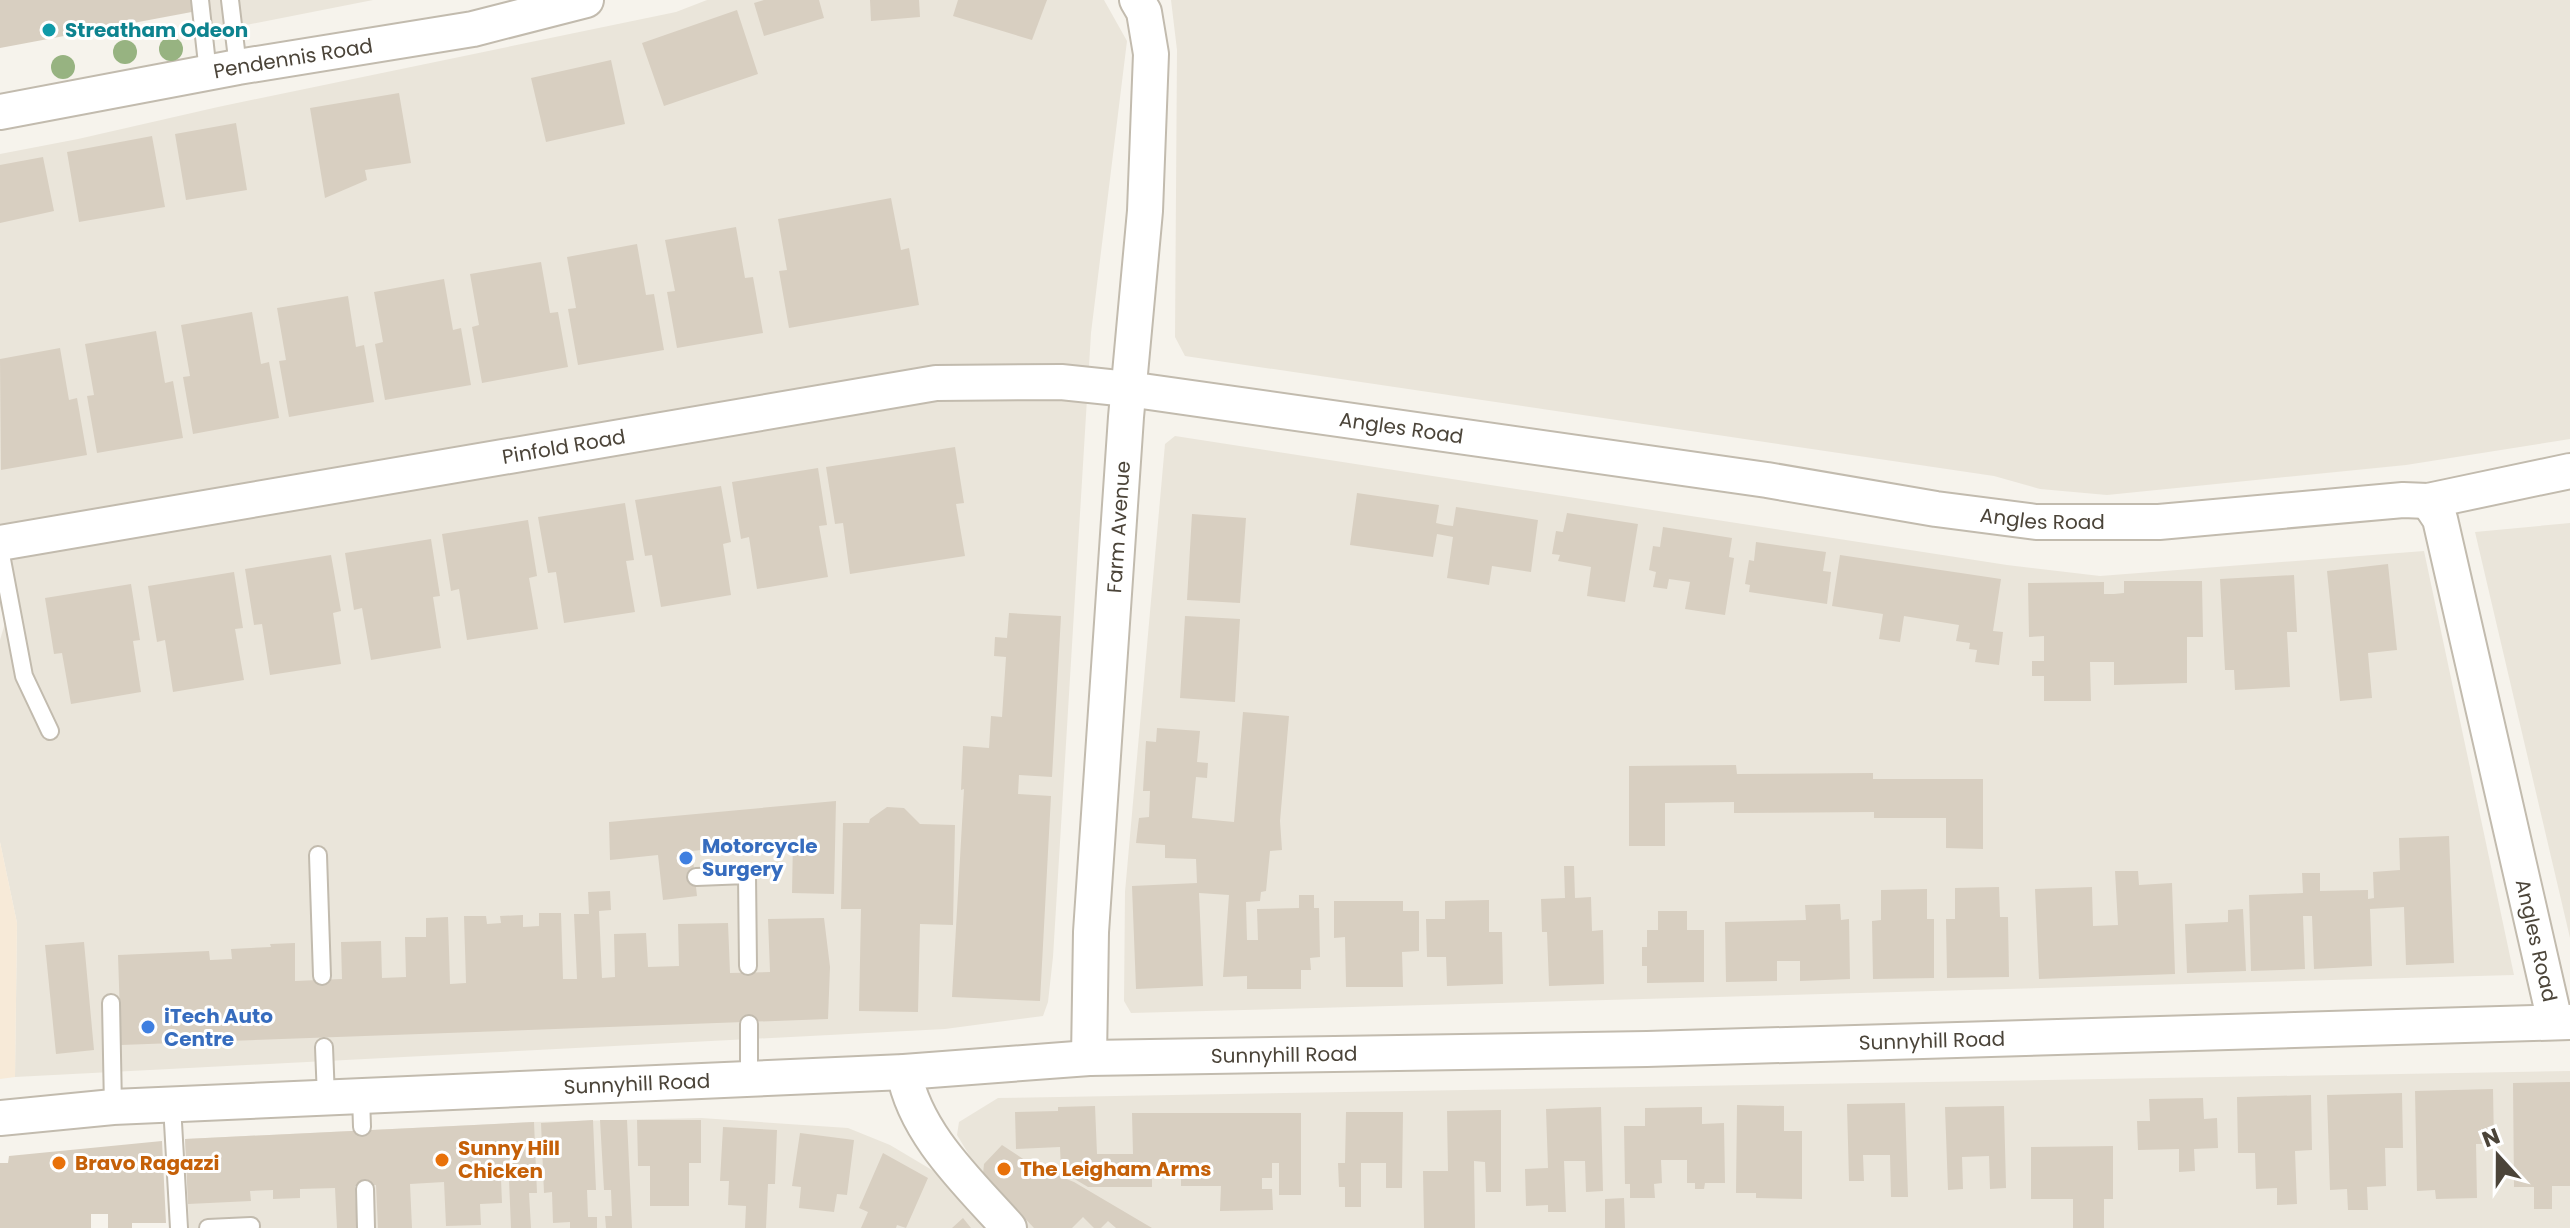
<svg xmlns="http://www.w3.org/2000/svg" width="2570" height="1228" font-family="Poppins,sans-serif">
<rect width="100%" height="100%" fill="#f6f3ec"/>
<path fill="#eae5da" d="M204,0H373L206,33Z
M707,0H1104L1127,41L1091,333L1053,957L1048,1002L1043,1016L945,1029L15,1077L17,923L0,842V640L5,623L0,605V154L78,139L218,107L676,12Z
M1171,0H2570V439L2406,465L2107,495L2040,489L1994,476L1185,356L1175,337L1177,50Z
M1175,436L2007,565L2100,576L2424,551L2514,975L1131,1013L1124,1001L1125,892L1165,444Z
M2570,523V938L2475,532Z
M2570,1071V1228H189L185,1139L534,1122L701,1118L848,1128L890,1145L932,1170L971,1158L957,1135L959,1122L998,1098Z"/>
<path fill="#f7ead8" d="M0,842L17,923L15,1077L0,1079Z"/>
<path fill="#d8cfc1" d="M0,0H195L197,11L0,48Z
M764,0H819L824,18L764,36L754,3Z
M870,0H919L920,17L871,21Z
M958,0H1047L1032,40L953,16Z
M737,10L758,74L664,106L642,43Z
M611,60L625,124L546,142L531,78Z
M399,93L411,163L365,170L367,180L325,198L310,108Z
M236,123L247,190L186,200L175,134Z
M152,136L165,207L79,222L67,152Z
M43,157L54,211L0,223V165Z
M891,198L901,250L909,248L919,305L789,328L779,271L787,270L778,219Z
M736,227L745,278L753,277L763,333L677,348L667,292L675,291L665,240Z
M637,244L646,295L654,294L664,350L578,365L568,309L576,308L567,257Z
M541,262L550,313L558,312L568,367L482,383L472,327L479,325L470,274Z
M444,279L453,330L461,328L471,385L385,400L375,344L383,342L374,292Z
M348,296L356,347L364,345L374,402L289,417L279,361L286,360L277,308Z
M252,312L261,364L269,362L279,418L193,434L183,377L190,376L181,325Z
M156,331L165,383L173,381L183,438L97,453L87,396L94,395L85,344Z
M60,348L69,400L77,398L87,455L1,470L0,359Z
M955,447L964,503L956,504L965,556L850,574L843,523L835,524L826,467Z
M818,468L827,525L819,526L828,577L757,589L749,537L741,539L732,482Z
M721,486L731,542L723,544L731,595L661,607L652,555L645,556L635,500Z
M1357,493L1439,505L1436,523L1445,525L1453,526L1456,507L1538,520L1531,572L1492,566L1489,585L1447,578L1453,537L1437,534L1433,557L1350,545Z
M625,503L634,560L626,561L635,612L564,623L556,572L548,573L538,517Z
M1567,513L1638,524L1625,602L1587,596L1591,567L1558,561L1560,555L1552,554L1556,531L1563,532Z
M1192,514L1246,518L1240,603L1187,600Z
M528,520L537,576L529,578L538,629L467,640L459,589L451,591L442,534Z
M1663,527L1732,538L1729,557L1734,558L1725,615L1685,609L1690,582L1669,579L1667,589L1653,587L1656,572L1649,570L1653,546L1660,547Z
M431,539L440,596L433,597L441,648L371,660L362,608L354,610L345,553Z
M1756,542L1826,552L1823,571L1831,572L1827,604L1749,592L1750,585L1745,584L1749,560L1754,561Z
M331,555L341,611L333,613L341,664L270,675L262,624L254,625L245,569Z
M1840,555L2001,579L1993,631L2003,632L1999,665L1975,662L1977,650L1969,649L1970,643L1956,641L1959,625L1904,616L1900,642L1879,639L1883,614L1832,606Z
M2388,564L2397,650L2368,653L2372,698L2340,701L2327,571Z
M234,572L243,628L235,629L244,680L173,692L165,640L157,642L148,586Z
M2294,575L2297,632H2287L2290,687L2235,690L2234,670H2225L2220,579Z
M2124,581H2202L2203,637H2187V683L2114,685V662H2090L2091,701H2044V676H2032V661H2044V636L2029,637L2028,583L2104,582V594H2114L2124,593Z
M131,584L140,640L133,641L141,692L71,704L62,653L54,654L45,598Z
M1009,613L1061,616L1052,777L1019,775L1018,794L1051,796L1040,1001L952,997L964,789L961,790L963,746L989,748L991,716L1002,717L1006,657L994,656L995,637L1007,638Z
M1185,616L1240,619L1235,702L1180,698Z
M1243,712L1289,716L1280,821L1282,850L1270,851L1266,891L1261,892L1260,901L1246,902L1247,940H1258L1257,909L1299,908V895H1314V908H1319L1320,957L1310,958L1311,970H1301V989H1247V976L1223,977L1229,895L1199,893L1203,986L1136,989L1132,886L1197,883L1196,859L1165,858V845L1136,843L1139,818L1149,817L1150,791H1143L1146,741L1156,742L1157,728L1200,731L1197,762L1208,763L1207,778L1196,777L1192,818L1234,822Z
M1736,765L1737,774L1873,773V779H1983V849L1946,848V818H1874V812L1734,813V802L1665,803V846H1629V766Z
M836,801L834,894L792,893L793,840L692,851L697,896L663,900L658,855L610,860L609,822Z
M887,807L904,808L920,824L955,825L953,925L920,924L918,1012L859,1011L861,909H841L843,823H869L870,819Z
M2449,836L2454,963L2406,965L2404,907L2370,909L2372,966L2314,969L2312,916H2303L2305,969L2251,971L2249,895L2303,893L2302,873H2320V891L2368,890V899L2374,898L2373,872L2400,870L2399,838Z
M1564,866H1574L1575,898L1591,897L1592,931L1603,930L1604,984L1549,986L1547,932H1542L1541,899L1565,898Z
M2115,871H2138L2139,885L2172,883L2175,974L2039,979L2035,889L2092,887L2093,926L2118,925Z
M1999,887L2000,917H2008L2009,977L1947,978L1946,919H1955V888Z
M1927,889V919H1934V978L1873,979L1872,921L1881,920V890Z
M610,891L611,910L599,911L602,978L615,977L614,934L646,933L648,967L679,966L678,924L728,923L730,973L770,972L768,919L824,918L830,967L828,1019L121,1045L118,955L209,951L210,960L232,959L231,949L271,947L270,944L295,943V981L342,979L341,942L381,941L382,978L406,977L405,937H426V918L448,917L450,984L466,983L464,916H486L487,924L501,923L500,916L523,915V927L539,926V913H561L563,979H577L574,914H589L588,892Z
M1489,900V932H1502L1503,984L1447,986L1446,957H1427L1426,919H1445V901Z
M1334,901H1403V911H1419V951L1402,952L1403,987H1346L1345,937L1334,938Z
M1840,904L1841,920L1849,919L1850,979L1800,981V961H1777V981L1726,982L1725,922L1806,920L1805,905Z
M2243,909L2246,971L2187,973L2185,924L2228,922V910Z
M1658,911H1687V930H1704V982L1647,983V966H1642V947H1647V930H1658Z
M84,942L94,1050L56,1054L45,945Z
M2570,1082V1186H2552V1209H2534V1187H2514L2513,1083Z
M2493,1089L2494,1144H2476L2477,1198L2436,1199L2435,1190L2417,1191L2415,1091Z
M2402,1093L2403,1148H2385L2386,1186L2367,1187L2368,1210H2348L2347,1189L2330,1190L2327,1095Z
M2311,1095L2312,1150L2295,1151L2297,1204L2277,1205V1188L2256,1189L2255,1153H2238L2237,1097Z
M2203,1098L2204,1119L2217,1118L2218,1148L2194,1149L2195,1171L2179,1172V1149L2138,1150L2137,1121H2150L2149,1099Z
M1905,1103L1908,1197H1891L1890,1155H1863L1864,1181H1849L1847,1104Z
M1737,1105L1784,1106V1131H1802V1199L1756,1198V1193H1736Z
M1095,1106L1097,1154H1133L1132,1113H1301V1195H1279V1163H1272V1178H1262V1189H1272L1273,1210L1220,1211L1221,1186H1181V1170H1152V1187H1088L1061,1171L1060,1147L1016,1149L1015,1112L1058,1111V1107Z
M2004,1106L2006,1188L1990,1189L1989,1156L1962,1157L1963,1189L1948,1190L1945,1107Z
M1601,1107L1603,1191L1586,1192L1585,1161H1564L1566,1212H1548V1205L1526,1206L1525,1169L1548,1168L1546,1109Z
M1702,1107V1124L1724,1123L1725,1183H1705L1704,1189H1695V1183H1687V1160H1661L1662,1183L1654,1184L1655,1198H1630V1184H1625L1624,1126H1645V1108Z
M1501,1110V1192H1486L1485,1162L1474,1161L1475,1228H1424L1423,1171H1448L1447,1111Z
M1346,1112H1403L1402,1188H1386V1163H1361V1207H1345V1187H1339L1338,1163H1345Z
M593,1120L596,1190H587L588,1217H597V1228H570V1222L553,1223L552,1192L544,1193L541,1123Z
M600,1120H627L632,1228H606L605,1216H612L611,1190H604Z
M637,1120H701V1163H689V1206H650V1166H638Z
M534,1122L537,1193H529L531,1228H511L509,1179H501L502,1203L480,1204L481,1225L446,1226L444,1182L410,1184L412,1228H378L376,1185L355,1186L357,1228H337L335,1188L300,1189V1198L273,1199V1190L250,1191L251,1201L188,1204L185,1139Z
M723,1127L777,1130L775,1184H768L766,1228H745L746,1206L728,1205L729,1181H720Z
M800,1133L854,1140L847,1195L837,1194L834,1212L799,1208L801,1187L792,1186Z
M162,1141L166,1223H132V1228H108V1214H91V1228H0V1163H8L9,1156Z
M1002,1145L1034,1166L1074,1182L1152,1228H1116L1108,1221L1101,1228H1094L1083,1217L1072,1228H1034L983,1174L984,1164Z
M2113,1146V1199H2104V1228H2073V1199H2031V1147Z
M883,1153L928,1178L906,1228L897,1225L896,1228H861L868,1212L859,1208Z
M1624,1198L1625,1228H1605V1199Z
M963,1218L971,1228H952Z"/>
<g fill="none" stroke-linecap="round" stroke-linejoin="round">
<defs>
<path id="lane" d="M200,0L208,73
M230,0L238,67
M0,549L24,676L50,731
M318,855L322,976
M696,877L747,875L748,966
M111,1003L113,1107
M749,1024V1079
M324,1047L326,1098
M361,1096L362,1127
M172,1105L179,1228
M365,1189L366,1228
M208,1228L251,1226"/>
<g id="street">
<path id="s1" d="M0,112L238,67L473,29L586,0"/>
<path id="s2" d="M2428,501L2440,519L2555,1022"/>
<path id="s3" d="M0,543L936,383L1061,382L1128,389L1767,480L1936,509L2036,522H2159L2403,500L2428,501L2570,471"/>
<path id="s4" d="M1089,1058L1091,932L1126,417L1145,211L1151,54L1144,12L1137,0"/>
<path d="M904,1072C915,1134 969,1183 1009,1228"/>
<path id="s5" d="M0,1118L113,1107L904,1072L1089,1058L1647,1049L2570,1022"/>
</g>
</defs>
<use href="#lane" stroke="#c2bbae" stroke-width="20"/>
<use href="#street" stroke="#c2bbae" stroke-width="38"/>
<use href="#lane" stroke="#fff" stroke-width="16"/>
<use href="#street" stroke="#fff" stroke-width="34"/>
</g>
<g fill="#97b381">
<circle cx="171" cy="49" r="12"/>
<circle cx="125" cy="52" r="12"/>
<circle cx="63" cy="67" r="12"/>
</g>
<circle fill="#0f9aa8" stroke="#fff" stroke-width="3" cx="49" cy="30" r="8"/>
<g fill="#3f7fe0" stroke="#fff" stroke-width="3">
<circle cx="686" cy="858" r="8"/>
<circle cx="148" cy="1027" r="8"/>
</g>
<g fill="#e8710a" stroke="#fff" stroke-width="3">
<circle cx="442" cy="1160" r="8"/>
<circle cx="59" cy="1163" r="8"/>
<circle cx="1004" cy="1169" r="8"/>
</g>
<g text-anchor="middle" stroke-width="6" stroke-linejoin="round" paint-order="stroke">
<g font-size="20" font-weight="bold" fill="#0d838f" stroke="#fff" text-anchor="start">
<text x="65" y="37">Streatham Odeon</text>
</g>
<g font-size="20" fill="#4b4439" stroke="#fff">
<text dy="7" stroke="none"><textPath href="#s1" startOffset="298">Pendennis Road</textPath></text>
<text dy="7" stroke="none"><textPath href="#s3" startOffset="1418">Angles Road</textPath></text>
<text dy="7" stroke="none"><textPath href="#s3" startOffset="572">Pinfold Road</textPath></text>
<text dy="7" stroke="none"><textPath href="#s3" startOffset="2066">Angles Road</textPath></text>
<text dy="7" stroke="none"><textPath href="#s4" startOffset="532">Farm Avenue</textPath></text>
<text dy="7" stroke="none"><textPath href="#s2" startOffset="454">Angles Road</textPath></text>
<text dy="7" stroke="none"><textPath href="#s5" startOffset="1934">Sunnyhill Road</textPath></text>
<text dy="7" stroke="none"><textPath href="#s5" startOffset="1286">Sunnyhill Road</textPath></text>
<text dy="7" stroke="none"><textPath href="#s5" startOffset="638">Sunnyhill Road</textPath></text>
</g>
<g font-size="20" font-weight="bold" fill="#366cbe" stroke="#fff" text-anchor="start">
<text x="702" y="853">Motorcycle<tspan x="702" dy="23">Surgery</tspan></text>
<text x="164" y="1023">iTech Auto<tspan x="164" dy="23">Centre</tspan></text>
</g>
<g font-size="20" font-weight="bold" fill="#c56008" stroke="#fff" text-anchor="start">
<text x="458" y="1155">Sunny Hill<tspan x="458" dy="23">Chicken</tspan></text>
<text x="75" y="1170">Bravo Ragazzi</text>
<text x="1020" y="1176">The Leigham Arms</text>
</g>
</g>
<g transform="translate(2498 1156) rotate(339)" stroke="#ffffff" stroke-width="6" paint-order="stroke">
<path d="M0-6L14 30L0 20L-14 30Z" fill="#4b4439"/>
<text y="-12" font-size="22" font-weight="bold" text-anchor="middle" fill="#4b4439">N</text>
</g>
</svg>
